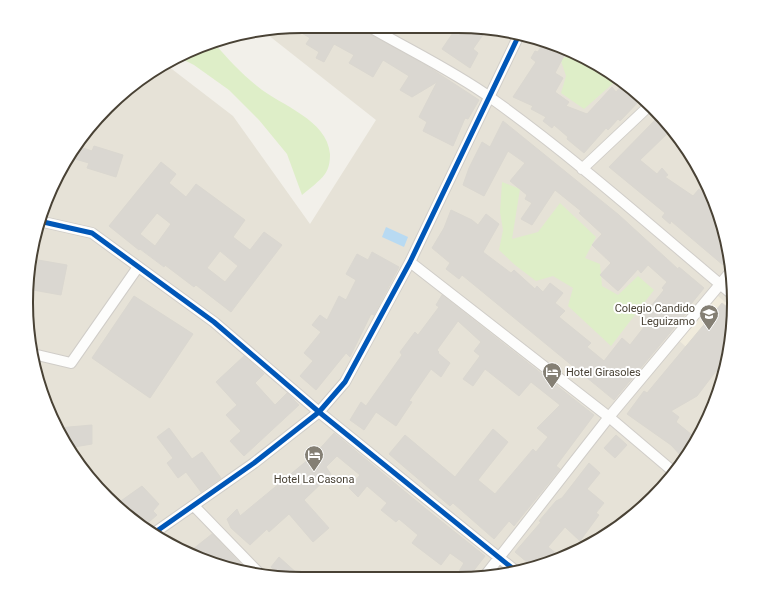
<svg xmlns="http://www.w3.org/2000/svg" width="760" height="605" font-family="Roboto,sans-serif">
<rect width="100%" height="100%" fill="#f2f0ea"/>
<path fill="#e6e2d7" d="M303,26L475,27L547,41L596,63L640,94L697,164L719,214L732,267L733,321L725,374L705,425L677,471L640,511L596,542L529,570L476,578L249,574L196,558L134,522L95,485L63,441L35,374L26,302L35,231L63,164L107,107L164,63L233,116L310,224L376,120L263,31Z"/>
<path fill="#f0ebdc" d="M717,295L733,309V321L723,378L678,340Z"/>
<path fill="#deeec8" d="M214,43C227,58 242,74 257,86C281,106 327,119 330,154C330,162 329,168 325,174C319,182 310,188 302,195L287,154L259,120L229,90L194,65L178,57Z
M575,54L596,63L618,79L584,109L561,93L566,76L560,58L573,56Z
M502,182L520,189L512,239L538,232L560,203L596,237L585,258L600,264L602,286L618,295L638,276L654,290L611,346L568,306L573,288L553,276L536,281L515,265L499,250L503,230L500,212Z
M712,408L705,425L704,427L700,423Z"/>
<path fill="#b8daf2" d="M386,227L408,237L404,247L382,237Z"/>
<path fill="#dad7d1" stroke="#dad7d0" fill-rule="evenodd" d="M302,26H355L427,66L479,100L468,119L465,118L453,146L423,131L427,122L419,117L437,82L412,97L400,90L409,76L383,60L373,77L349,63L354,55L334,44L324,62L316,58L319,52L306,44L310,38L292,27Z
M457,27L487,29L473,49L478,53L470,68L442,49Z
M544,40L567,50L555,73L563,78L555,92L569,102L566,106L587,114L612,87L616,92L624,83L642,98L620,121L618,119L608,130L606,128L584,153L567,139L568,137L554,125L552,128L543,121L546,117L531,109L533,106L513,97L536,62L531,58L535,51L538,52Z
M658,117L670,131L640,160L657,174L662,168L668,175L665,177L693,196L699,189L714,202L719,214L729,257L723,265L671,221L670,224L662,217L665,213L609,167Z
M503,121L619,215L678,269L679,267L704,288L687,309L689,310L614,400L462,275L459,279L446,269L450,263L432,248L444,228L451,210L472,220L478,225L486,214L499,224L483,252L511,273L514,270L535,289L537,286L543,292L550,283L563,293L555,303L565,311L559,317L591,343L587,347L604,361L622,338L630,345L648,322L642,317L664,290L662,288L667,282L648,265L641,273L638,269L618,291L600,275L611,263L592,245L602,234L579,213L581,211L555,190L532,225L521,219L532,203L525,199L527,195L510,181L525,163L508,151L484,196L463,185L469,168L482,142L490,147Z
M77,146L92,151L94,146L123,155L116,177L87,168L89,163L68,157Z
M161,162L176,174L169,183L186,197L196,184L245,220L233,237L250,250L264,232L282,245L231,312L196,285L194,287L165,265L164,267L140,249L139,250L109,226ZM157,213L171,224L155,246L140,234ZM220,251L238,266L225,282L207,268Z
M372,252L399,267L374,315L371,314L350,357L346,353L316,390L300,376L313,361L304,353L321,332L312,325L320,315L327,320L339,296L346,300L356,280L346,274L357,254L368,260Z
M38,260L67,265L61,295L33,290Z
M442,295L594,415L556,466L560,469L514,526L509,521L494,539L453,503L450,506L389,454L405,435L455,477L493,429L508,442L478,480L495,494L533,449L536,452L548,437L537,428L560,405L531,382L519,396L485,369L473,386L463,379L480,356L474,351L481,342L458,321L437,350L439,352L438,353L450,363L441,377L431,369L409,401L412,402L396,426L376,412L364,430L350,420L361,402L366,406L402,355L400,352L415,332L418,335L439,307L436,305Z
M134,296L193,334L150,398L92,358Z
M722,303L733,312V321L723,378L716,371L697,396L671,411L679,417L676,422L697,439L684,459L671,445L627,414L644,391L647,393Z
M244,356L264,374L255,383L275,405L287,393L299,405L244,456L230,441L241,431L226,415L237,405L216,382Z
M92,425V444L68,448L58,428Z
M169,428L192,459L202,452L221,478L201,492L186,472L178,478L167,463L173,458L157,437Z
M334,433L426,509L485,556L468,578H455L464,563L450,553L441,565L412,543L418,535L399,519L396,522L381,510L387,503L367,486L358,497L349,488L360,475L337,456L326,467L331,474L304,500L329,528L313,542L289,514L269,532L267,529L250,545L231,528L227,519L237,509L240,516L315,454Z
M616,435L627,445L615,458L604,448Z
M589,463L600,473L587,489L604,503L596,513L599,515L580,541L565,527L548,547L561,557L534,568L515,552L541,522L539,521L556,501L562,498Z
M142,486L159,504L153,511L157,515L143,527L135,522L118,503Z
M212,534L251,574L196,558L188,553Z
M279,557L299,575L280,574L271,567Z"/>
<g fill="none" stroke-linecap="round" stroke-linejoin="round">
<defs>
<path id="street" d="M368,26C409,50 452,70 491,98C575,158 653,228 733,295
M582,169L649,106
M39,221L92,233L214,322L319,412L517,572
M410,262L609,417L675,473
M33,354L71,363L138,267
M194,506L260,574
M154,533L254,463L319,412L345,382L410,262L519,35
M484,577L609,417L732,270"/>
</defs>
<use href="#street" stroke="#d0cdc8" stroke-width="12"/>
<use href="#street" stroke="#fdfdfc" stroke-width="10"/>
<defs>
<path id="cycleway" d="M39,221L92,233L214,322L319,412L517,572
M154,533L254,463L319,412L345,382L410,262L519,35"/>
</defs>
<use href="#cycleway" stroke="#fff" stroke-width="8"/>
<use href="#cycleway" stroke="#0057b8" stroke-width="5"/>
</g>
<defs>
<symbol id="school-pin" viewBox="-11 -11 22 30"><path d="M0 17L-7.5 6A9.5 9.5 0 1 1 7.5 6Z" fill="#847f74" stroke="#fff"/><path d="M0-5L7-2L0 1L-7-2ZM-4 1L0 2.5L4 1V4Q0 6-4 4Z" fill="#fff"/></symbol>
<symbol id="hotel-pin" viewBox="-11 -11 22 30"><path d="M0 17L-7.5 6A9.5 9.5 0 1 1 7.5 6Z" fill="#847f74" stroke="#fff"/><path d="M-6-4.5h1.5V1H6V5H4.5V3h-9V5H-6ZM-4 0a1.8 1.8 0 1 1 3.6 0ZM.5 0V-2.5h3Q6-2.5 6 0Z" fill="#fff"/></symbol>
</defs>
<g fill-rule="evenodd">
<use href="#school-pin" x="698" y="303" width="22" height="30"/>
<use href="#hotel-pin" x="541" y="361" width="22" height="30"/>
<use href="#hotel-pin" x="303" y="444" width="22" height="30"/>
</g>
<g text-anchor="middle" stroke-width="4" stroke-linejoin="round" paint-order="stroke">
<g font-size="11" fill="#494235" stroke="#fff" text-anchor="end">
<text x="695" y="312">Colegio Candido<tspan x="695" dy="13">Leguizamo</tspan></text>
<text x="566" y="376" text-anchor="start">Hotel Girasoles</text>
<text x="314" y="483" text-anchor="middle">Hotel La Casona</text>
</g>
</g>
<path d="M0 0H760V605H0ZM302 33H458A269 269 0 0 1 727 302V303A269 269 0 0 1 458 572H302A269 269 0 0 1 33 303V302A269 269 0 0 1 302 33Z" fill="#fff" fill-rule="evenodd"/>
<path fill="none" stroke="#494235" stroke-width="2" d="M302 33H458A269 269 0 0 1 727 302V303A269 269 0 0 1 458 572H302A269 269 0 0 1 33 303V302A269 269 0 0 1 302 33Z"/>
</svg>
